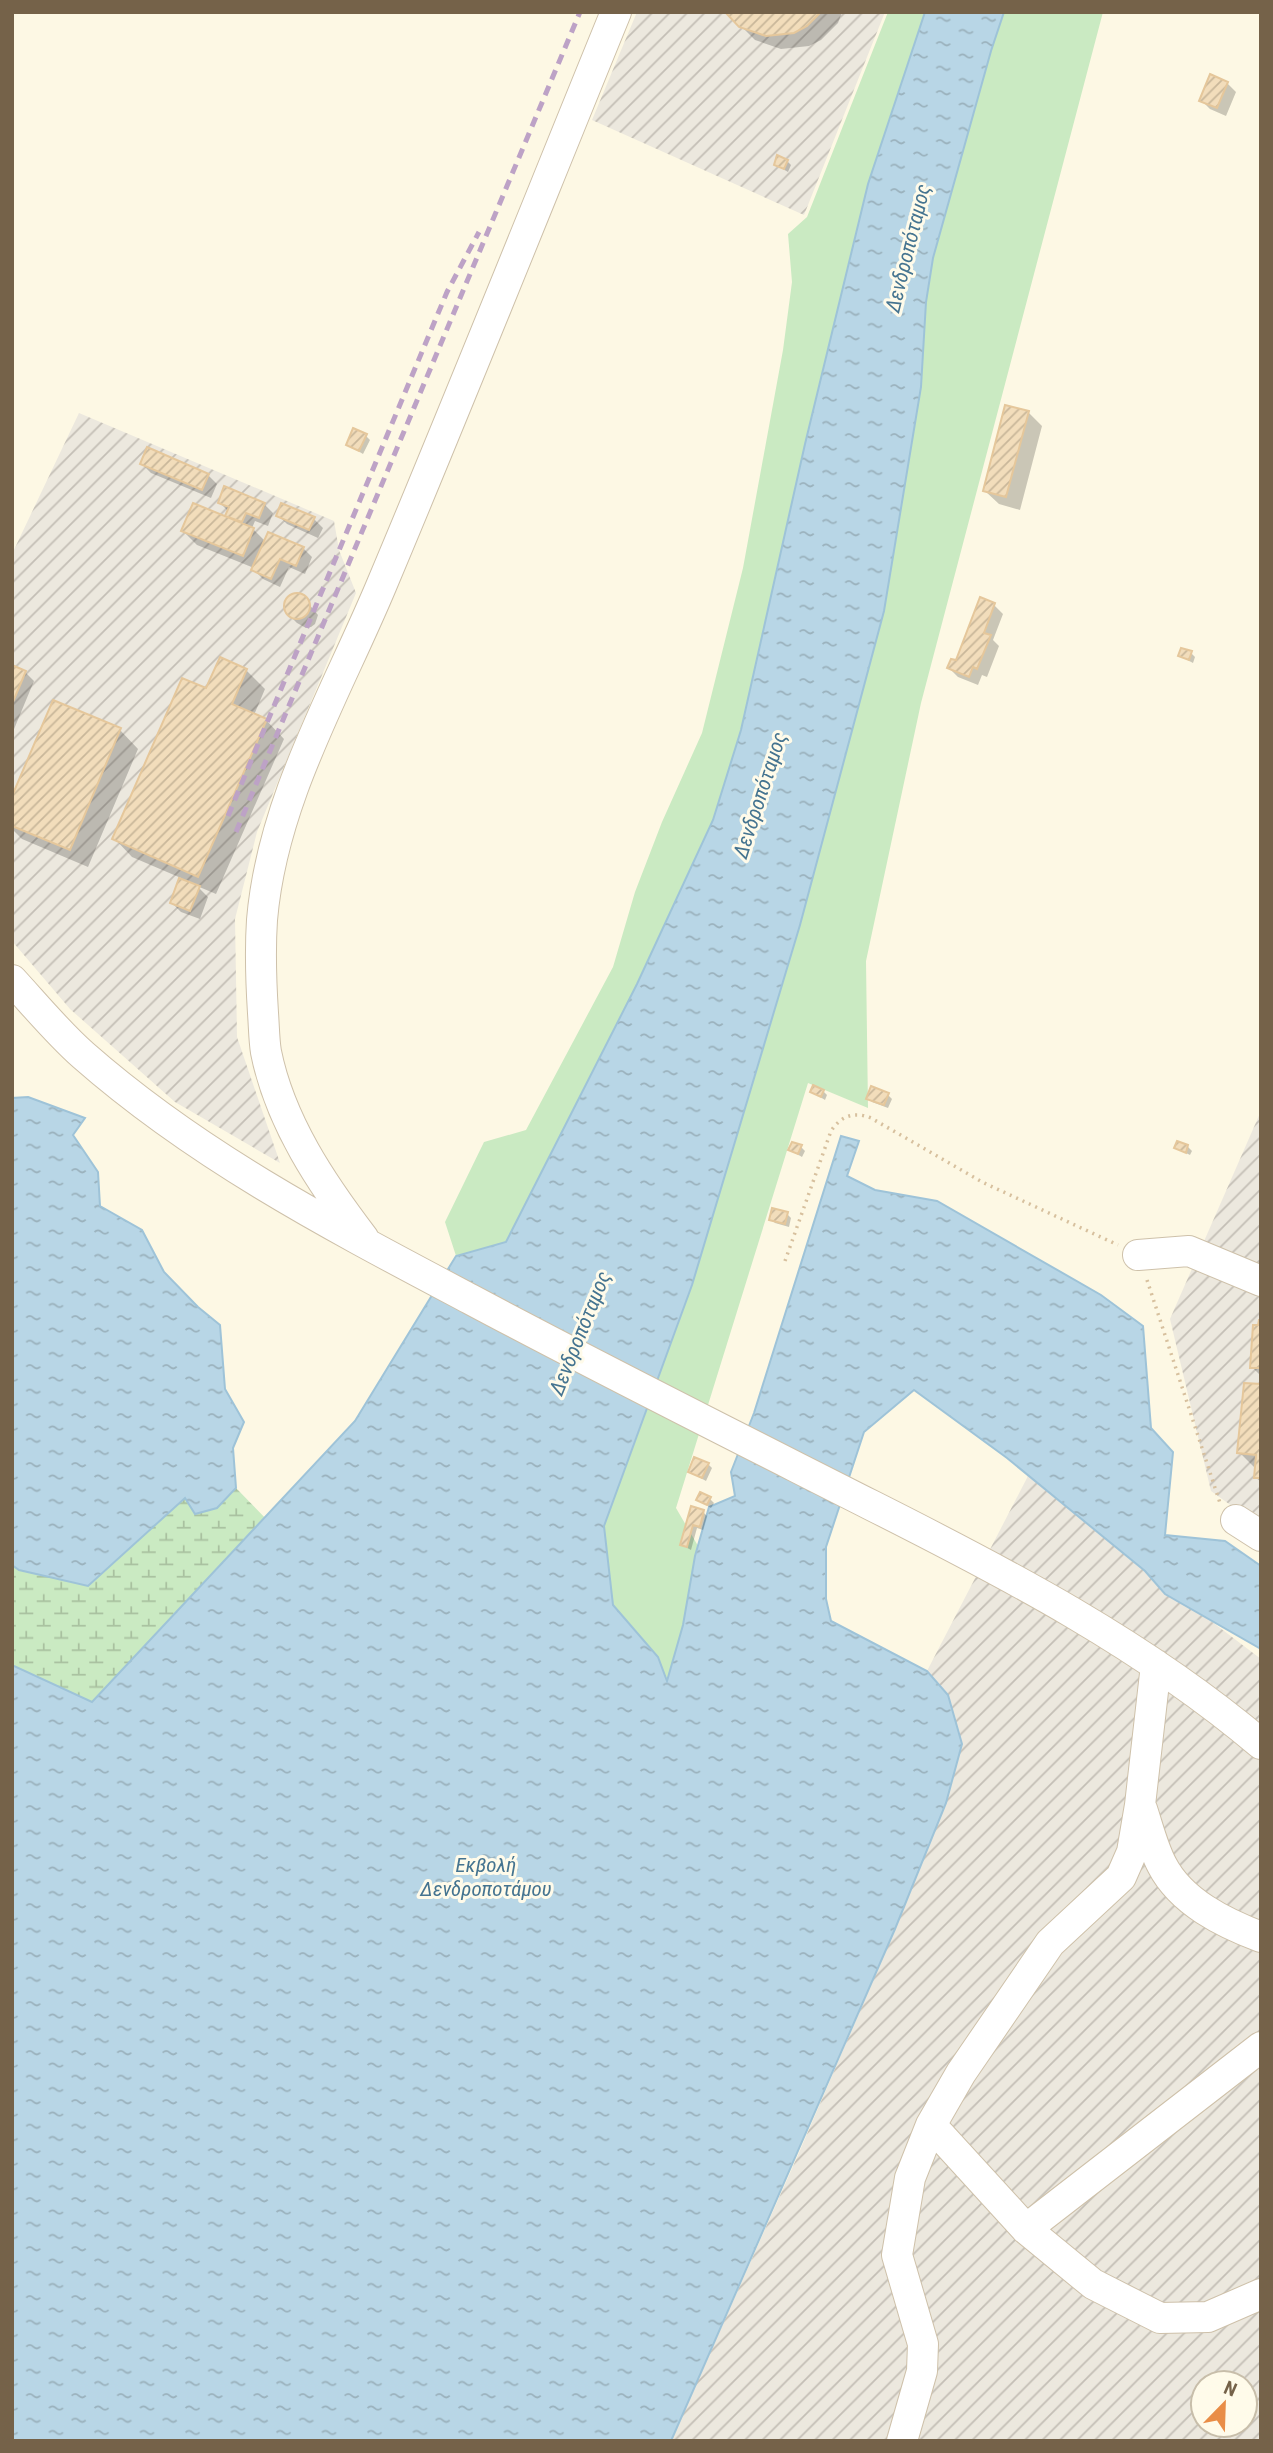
<svg xmlns="http://www.w3.org/2000/svg" width="1273" height="2453" font-family="'Roboto Condensed',sans-serif">
<defs>
<pattern id="industrial-furrows" width="10" height="10" patternUnits="userSpaceOnUse" patternTransform="scale(1.75)"><rect width="10" height="10" fill="#ece8de"/><path d="M-1 1l2-2M0 10L10 0M9 11l2-2" fill="none" stroke="#c4bfb6"/></pattern>
<pattern id="wetland-marsh" width="20" height="14" patternUnits="userSpaceOnUse" patternTransform="scale(1.75)"><rect width="20" height="14" fill="#caeac2"/><path d="M1 5h8M5 5V1M11 12h8M15 12V8" fill="none" stroke="#a9c1a0"/></pattern>
<pattern id="water-ripples" width="26" height="14" patternUnits="userSpaceOnUse" patternTransform="scale(1.75)"><rect width="26" height="14" fill="#b8d6e6"/><path d="M2 4q2-2 4 0t4 0M15 11q2-2 4 0t4 0" fill="none" stroke="#9ab1bc"/></pattern>
<pattern id="building-hatch" width="6" height="6" patternUnits="userSpaceOnUse" patternTransform="scale(1.75)"><rect width="6" height="6" fill="#f2ddbb"/><path d="M-1 1l2-2M0 6l6-6M5 7l2-2" fill="none" stroke="#c9b79a"/></pattern>
</defs>
<rect width="100%" height="100%" fill="#fdf8e4"/>
<path fill="url(#industrial-furrows)" fill-rule="evenodd" d="M637,12H885L804,215L592,120Z
M79,413L334,521L339,550L356,593L257,832L235,919L237,1037L280,1163L175,1102L70,1009L12,941V554Z
M1261,1111V1527L1211,1491L1170,1319Z
M1028,1476L1145,1571L1261,1659V2441H671L798,2155L895,1929L946,1803L948,1695L927,1671ZM1203,2383H1245V2425H1203Z"/>
<path fill="#caeac2" d="M888,12H1103L921,703L866,961L868,1108L808,1083L676,1508L712,1570L682,1697L278,1534L396,1384L458,1262L445,1222L484,1142L526,1130L613,967L635,892L662,822L702,733L743,568L783,350L792,282L788,234L807,217Z"/>
<path fill="url(#wetland-marsh)" d="M28,1097L85,1118L73,1135L98,1172L100,1206L142,1230L164,1272L198,1307L220,1325L225,1389L244,1422L233,1448L236,1488L375,1631L92,1702L12,1665V1098Z"/>
<path fill="url(#water-ripples)" stroke="#9ec3d8" stroke-width="2" d="M925,12H1004L991,51L933,258L926,302L921,387L884,611L800,925L692,1285L604,1526L613,1605L658,1657L667,1681L683,1625L695,1556L709,1507L735,1496L731,1472L754,1413L841,1136L859,1141L847,1176L875,1190L937,1201L1101,1295L1143,1326L1151,1428L1173,1452L1165,1535L1225,1541L1261,1566V1649L1165,1594L1145,1571L1007,1458L914,1390L864,1432L826,1547V1599L831,1621L927,1671L948,1695L962,1744L946,1803L895,1929L671,2441H12V1665L92,1702L355,1421L456,1256L506,1242L637,984L713,820L741,730L805,444L868,184Z
M28,1097L85,1118L73,1135L98,1172L100,1206L142,1230L164,1272L198,1307L220,1325L225,1389L244,1422L233,1448L236,1488L217,1508L195,1514L185,1498L88,1586L19,1570L12,1565V1098Z"/>
<path fill="#0003" d="M727,12H842L838,23L821,40L809,46L781,49L755,40Z
M1227,83L1236,92L1226,116L1210,109L1201,100Z
M787,161L791,165L788,172L776,165Z
M1028,412L1042,426L1020,510L999,504L985,491Z
M366,436L370,440L363,454L348,445Z
M142,464L208,475L217,484L211,498L151,473Z
M220,503L264,504L273,513L268,526L255,521L252,528L266,542L303,548L312,557L305,574L289,567L280,587L263,579L254,570V568L197,545L183,531L226,518L229,512Z
M278,515L314,519L323,528L318,538L287,524Z
M292,596H302L318,615L315,624L311,627L306,628L297,623L287,613L286,603Z
M994,605L1003,614L993,640L999,646L987,677L982,675L978,685L958,677L949,668L957,662Z
M1191,653L1195,657L1193,663L1180,656Z
M12,669L25,672L34,681L12,734Z
M246,670L265,689L254,715L266,720L284,739L216,894L197,886L208,897L200,919L181,912L172,903L181,878L132,857L114,838L207,690Z
M120,730L138,749L88,867L22,839L12,829V801Z
M823,1091L827,1095L825,1100L812,1092Z
M888,1095L892,1099L888,1108L872,1102L868,1098Z
M801,1147L805,1151L802,1157L790,1150Z
M1188,1147L1192,1151L1190,1155L1176,1148Z
M787,1214L791,1218L789,1227L775,1223L771,1219Z
M1261,1322V1376L1252,1367Z
M1261,1386V1482L1255,1477L1256,1469L1239,1452Z
M708,1464L712,1468L706,1481L690,1472Z
M710,1499L714,1503L711,1508L698,1500Z
M692,1508L703,1512L707,1516L703,1530L697,1528L691,1550L682,1545Z"/>
<path fill="url(#building-hatch)" stroke="#e5c79b" stroke-width="2" d="M725,12H821L807,26L794,33L766,36L739,27Z
M1210,74L1228,82L1217,108L1199,101Z
M777,155L788,160L784,169L774,165Z
M1005,405L1029,411L1006,497L983,491Z
M353,428L367,434L359,451L346,445Z
M147,447L209,474L202,490L140,464Z
M224,486L265,503L259,518L246,513L242,522L225,516L229,507L218,503Z
M193,503L254,528L243,556L181,531Z
M281,503L315,517L309,530L276,516Z
M268,532L304,547L296,566L280,559L271,579L251,570Z
M284 606a13 13 0 1 1 26 0a13 13 0 1 1-26 0Z
M980,597L995,603L984,633L991,635L977,669L973,667L969,677L947,668L951,659L956,660Z
M1181,648L1192,651L1189,660L1178,656Z
M220,657L247,669L232,704L267,719L198,877L112,839L182,678L206,688Z
M12,665L26,671L12,704Z
M53,700L121,728L70,850L12,826V796Z
M179,878L200,886L190,911L170,903Z
M813,1085L824,1090L821,1097L810,1092Z
M871,1086L889,1093L884,1105L866,1099Z
M1177,1141L1188,1145L1186,1153L1174,1148Z
M792,1142L802,1145L798,1154L788,1150Z
M772,1208L788,1212L785,1224L769,1220Z
M1259,1320H1261V1368H1250L1253,1325H1258Z
M1244,1383L1261,1384V1478H1254L1256,1455L1237,1453Z
M694,1457L709,1463L702,1478L688,1472Z
M700,1492L711,1497L707,1505L696,1500Z
M691,1506L704,1510L700,1527L693,1525L687,1547L680,1545Z"/>
<g fill="none" stroke-linecap="round" stroke-linejoin="round">
<defs>
<path id="minor" d="M12,980C35,1005 58,1033 83,1055C199,1157 334,1227 470,1299C603,1370 737,1437 871,1505C1008,1574 1144,1645 1261,1744
M364,1239C322,1184 280,1122 266,1052C264,1040 264,1026 263,1013C261,982 260,950 262,920C272,800 337,692 382,584C462,394 538,203 616,12
M1138,1255L1189,1251L1261,1281
M1236,1520L1261,1536
M1142,1809C1148,1827 1153,1848 1162,1865C1181,1902 1224,1923 1261,1937
M931,2125L1026,2229L1093,2284L1160,2318L1208,2317L1261,2294
M1026,2229L1261,2047
M902,2441L922,2371L923,2344L897,2255L910,2178L931,2125L961,2073L1050,1943L1121,1877L1132,1852L1140,1805L1156,1665"/>
</defs>
<use href="#minor" stroke="#cec1aa" stroke-width="32"/>
<path stroke="#d7c09e" stroke-width="3.5" stroke-dasharray="2 5" stroke-linecap="butt" d="M785,1261L831,1131C841,1116 854,1111 871,1118L982,1182L1118,1245
M1147,1280L1220,1503"/>
<use href="#minor" stroke="#fff" stroke-width="30"/>
<path stroke="#bda2c6" stroke-width="5" stroke-dasharray="10 7" stroke-linecap="butt" d="M228,816L447,292L479,232
M236,832L580,12"/>
</g>
<g text-anchor="middle" stroke-width="6" stroke-linejoin="round" paint-order="stroke">
<g font-size="21" font-style="italic" fill="#457490" stroke="#fffbea">
<text transform="translate(908 248) rotate(-76)" y="7">Δενδροπόταμος</text>
<text transform="translate(760 795) rotate(-72)" y="7">Δενδροπόταμος</text>
<text transform="translate(580 1333) rotate(-68)" y="7">Δενδροπόταμος</text>
<text x="486" y="1872">Εκβολή<tspan x="486" dy="24">Δενδροποτάμου</tspan></text>
</g>
</g>
<rect width="1273" height="2453" fill="none" stroke="#756249" stroke-width="28"/>
<g transform="translate(1224 2404) rotate(23)"><circle r="33" fill="#fffbea" stroke="#c8beaa" stroke-width="2"/>
<path d="M0-5L12 26L0 18L-12 26Z" fill="#e98d47"/>
<text y="-10" font-size="19" font-weight="bold" text-anchor="middle" fill="#756249">N</text>
</g>
</svg>
